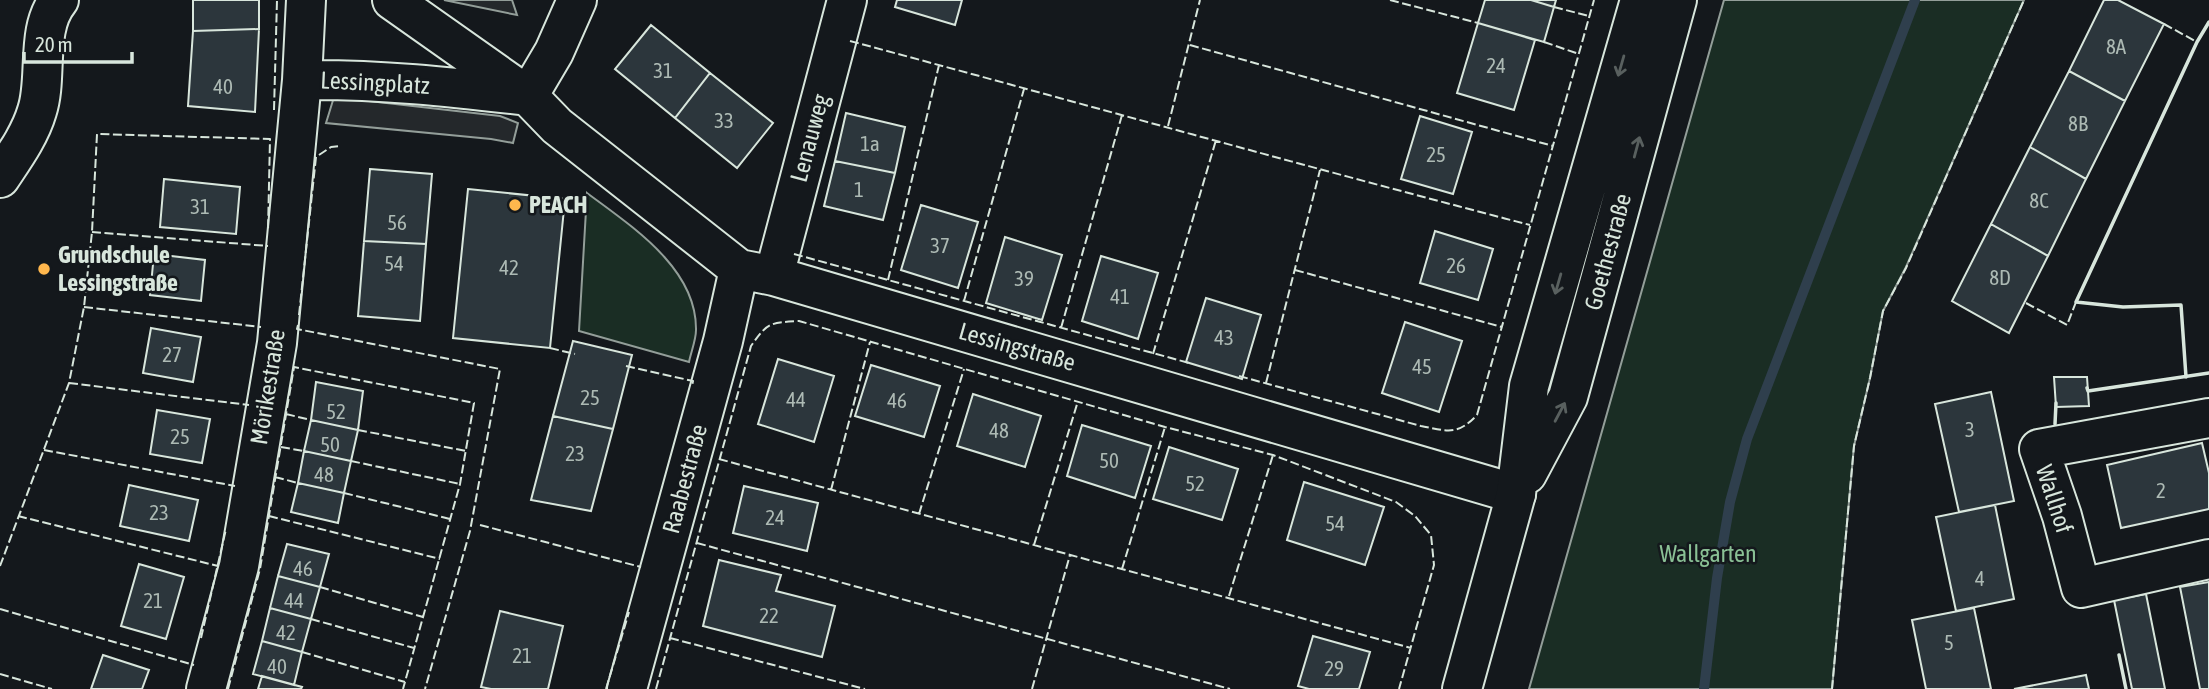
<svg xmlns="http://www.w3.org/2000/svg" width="2209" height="689" font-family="'Asap Condensed',sans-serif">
<rect width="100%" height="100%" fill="#14181c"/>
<path fill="#1a2d24" stroke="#939e99" stroke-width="2" d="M1724,0H2024L1906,267L1883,311L1870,378L1854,446L1832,689H1529Z
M587,193C631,226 697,268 696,330C696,340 691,352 689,362L579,331Z"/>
<path fill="#24282b" stroke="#939e99" stroke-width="2" d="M444,0H512L517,15Z
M334,97L500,116L518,123L513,143L491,139L326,123Z"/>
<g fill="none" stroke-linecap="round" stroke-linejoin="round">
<path stroke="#2f3f4d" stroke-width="10" d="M1704,689L1717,578L1730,502L1747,439L1915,0"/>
</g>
<path fill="#2c363c" stroke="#d8e6dc" stroke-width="2" d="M193,0H259V29L193,31Z
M897,0H962L955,25L895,7Z
M1485,0H1531L1554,7L1544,42L1478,23Z
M1531,0H1556L1554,7Z
M2104,0H2118L2164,24L2125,101L2069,71Z
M1478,23L1535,40L1514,110L1457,93Z
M651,25L710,73L675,118L615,69Z
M259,29L255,112L188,106L193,31Z
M2069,71L2125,101L2086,179L2030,147Z
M710,73L773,123L737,168L675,118Z
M846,113L905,127L895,173L835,161Z
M1420,116L1472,132L1453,194L1401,179Z
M2030,147L2086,179L2048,256L1991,224Z
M835,161L895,173L883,220L824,206Z
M370,169L432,174L426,244L364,241Z
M164,179L240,187L236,234L160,227Z
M468,189L565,199L550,348L453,338Z
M921,205L978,222L958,288L901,270Z
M1991,224L2048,256L2009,333L1952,301Z
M1435,231L1493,249L1478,300L1420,283Z
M1005,237L1062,255L1042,320L986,303Z
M364,241L426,244L420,321L358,316Z
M154,254L205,260L201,301L150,295Z
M1101,256L1158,273L1138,339L1082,321Z
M1206,298L1261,315L1242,379L1186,362Z
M1405,322L1462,341L1439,412L1382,393Z
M151,328L201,337L193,382L143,373Z
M573,341L632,355L613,429L553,416Z
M778,359L834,376L814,442L758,424Z
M871,365L940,386L924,437L855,416Z
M2054,377H2087L2089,406L2056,407Z
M316,382L363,391L358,430L311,420Z
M1991,392L2014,501L1959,512L1935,404Z
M973,394L1041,416L1025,467L957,446Z
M157,410L210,419L202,463L150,454Z
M553,416L613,429L591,511L531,500Z
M311,420L358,430L351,461L304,451Z
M1082,425L1151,446L1135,498L1067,476Z
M2202,443L2209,473V509L2121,528L2107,465Z
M1169,447L1238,469L1222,520L1153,499Z
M304,451L351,461L344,493L298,483Z
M1304,482L1384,507L1365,565L1287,540Z
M298,483L344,493L338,523L291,512Z
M129,485L198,500L189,541L120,526Z
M744,486L818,503L807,551L733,533Z
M1995,505L2014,599L1956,611L1936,517Z
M287,544L329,554L320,587L278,576Z
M719,560L781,575L776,591L835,606L822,657L703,626Z
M139,564L184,577L166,639L121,626Z
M278,576L320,587L311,619L270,608Z
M2209,582V689H2200L2180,587Z
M2146,594L2165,689H2132L2114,600Z
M270,608L311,619L302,652L262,641Z
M1974,608L1991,689H1926L1912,620Z
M500,611L563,626L548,689H491L481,687Z
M1313,636L1370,652L1359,689H1309L1298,686Z
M262,641L302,652L294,685L253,674Z
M103,655L149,670L142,689H91Z
M2086,675L2089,689H2014Z
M262,676L302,687L301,689H258Z"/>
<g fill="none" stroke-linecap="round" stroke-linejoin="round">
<defs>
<path id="minor" d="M392,0L528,96L557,126L739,269L774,276L1516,494
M302,80C378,79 452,87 528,96L554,52L577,0
M0,178C14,157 30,135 37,111C48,78 35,29 59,0
M774,276L847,0
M2209,418L2039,449L2062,516L2081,588L2209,559
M206,689L239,566L277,343L302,80L306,0
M627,689L723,341L739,269"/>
<path id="major" d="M1527,474L1568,397L1677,0
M1462,689L1516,494L1529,386L1640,0"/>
</defs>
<use href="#minor" stroke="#d8e6dc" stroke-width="42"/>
<use href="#major" stroke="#d8e6dc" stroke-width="42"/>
<use href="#minor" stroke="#14181c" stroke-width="38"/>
<use href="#major" stroke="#14181c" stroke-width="38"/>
<path stroke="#d8e6dc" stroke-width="2" stroke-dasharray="9 3.5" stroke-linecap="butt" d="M1390,0L1478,23
M1554,7L1589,16
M2164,24L2197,42
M850,41C1077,102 1303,166 1530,225
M1544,42L1579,54
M1190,45L1553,146
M274,110L277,0
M1168,126L1200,0
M92,232L268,246
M794,254L1189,363
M1295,270L1502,327
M888,280L939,65
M964,301L1024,89
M2026,303L2067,325L2076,302
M84,307L261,327
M299,315L316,157L331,147L340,146
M298,325L297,329L500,369L470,531L425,689
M1061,328L1122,115
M550,348L575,354
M1153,354L1216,140
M626,366L693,381L692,386
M1239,376L1421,426C1448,431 1457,436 1477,415L1594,0
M69,383L249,405
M1266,383L1320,170
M286,414L311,420
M358,430L466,451
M281,447L304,451
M44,450L235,486
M719,459L1411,648
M351,461L460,484
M275,477L298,483
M831,490L870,342
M344,493L450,519
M919,514L964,369
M18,516L218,566
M269,516L440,559
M480,525L641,567
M697,543L1230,689
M1034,545L1078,401
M0,566L69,383L84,307L92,232L97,134L270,139L268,231
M1122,569L1165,427
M320,587L423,617
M1229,596L1273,455
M0,609L194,665
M311,619L414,648
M201,638L226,529
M670,638L865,689
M302,652L405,682
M0,674L52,689
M228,689L260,569L294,367L474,403L460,484L403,689
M606,689L629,612
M656,689L751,346C768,322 769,323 799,321L1165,427L1273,455L1396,502L1415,516L1431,535L1434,565L1399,689
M1032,689L1070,555
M1832,689L1854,446L1870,378L1883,311L1906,268L2024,0"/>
<path stroke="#d8e6dc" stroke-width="3.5" d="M2186,377L2181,305L2123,307L2076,302L2197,42L2209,22
M2087,388L2088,391L2209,373
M2055,424L2056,403
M2119,655L2126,689"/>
</g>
<defs><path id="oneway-shaft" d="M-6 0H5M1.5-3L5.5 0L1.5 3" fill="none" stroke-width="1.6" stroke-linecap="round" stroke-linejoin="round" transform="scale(1.75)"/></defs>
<g stroke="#59605f">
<use href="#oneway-shaft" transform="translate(1621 66) rotate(106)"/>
<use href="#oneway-shaft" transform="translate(1637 147) rotate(-75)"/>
<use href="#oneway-shaft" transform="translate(1558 284) rotate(106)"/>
<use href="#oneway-shaft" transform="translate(1560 412) rotate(-62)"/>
</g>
<g fill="#ffb74d" stroke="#14181c" stroke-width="2.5">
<circle cx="515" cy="205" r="7"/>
<circle cx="44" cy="269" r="7"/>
</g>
<g text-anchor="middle" stroke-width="5" stroke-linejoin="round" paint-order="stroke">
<g font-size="21" fill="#adbab4">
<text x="2116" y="54">8A</text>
<text x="1496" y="73">24</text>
<text x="663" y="78">31</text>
<text x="223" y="94">40</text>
<text x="724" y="128">33</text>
<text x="2078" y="131">8B</text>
<text x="870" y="151">1a</text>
<text x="1436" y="162">25</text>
<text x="859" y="197">1</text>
<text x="2039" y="208">8C</text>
<text x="200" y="214">31</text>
<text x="397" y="230">56</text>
<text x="940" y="253">37</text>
<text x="394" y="271">54</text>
<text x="1456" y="273">26</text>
<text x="509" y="275">42</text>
<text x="2000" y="285">8D</text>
<text x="1024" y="286">39</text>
<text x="1120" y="304">41</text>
<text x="1224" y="345">43</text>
<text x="172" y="362">27</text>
<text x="1422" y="374">45</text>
<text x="590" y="405">25</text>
<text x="796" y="407">44</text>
<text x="897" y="408">46</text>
<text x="336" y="419">52</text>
<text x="1970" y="437">3</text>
<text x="999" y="438">48</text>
<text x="180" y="444">25</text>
<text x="330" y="452">50</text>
<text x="575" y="461">23</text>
<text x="1109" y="468">50</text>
<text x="324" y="482">48</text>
<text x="1195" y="491">52</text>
<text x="2161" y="498">2</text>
<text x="159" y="520">23</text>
<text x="775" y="525">24</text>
<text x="1335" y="531">54</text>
<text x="303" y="576">46</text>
<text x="1980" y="586">4</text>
<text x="153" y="608">21</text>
<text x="294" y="608">44</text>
<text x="769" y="623">22</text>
<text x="286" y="640">42</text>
<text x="1949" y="650">5</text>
<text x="522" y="663">21</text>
<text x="277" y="674">40</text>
<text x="1334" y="676">29</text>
</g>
<g font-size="24" fill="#d8e6dc" stroke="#14181c">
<text transform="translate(375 83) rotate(3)" y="8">Lessingplatz</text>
<text transform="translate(810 138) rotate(-75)" y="8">Lenauweg</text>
<text transform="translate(1608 252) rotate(-75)" y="8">Goethestraße</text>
<text transform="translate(1017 347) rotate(16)" y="8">Lessingstraße</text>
<text transform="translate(268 387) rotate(-81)" y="8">Mörikestraße</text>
<text transform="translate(685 479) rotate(-75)" y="8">Raabestraße</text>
<text transform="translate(2054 499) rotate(72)" y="8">Wallhof</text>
</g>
<g font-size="24" font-weight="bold" fill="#d8e6dc" stroke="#14181c" text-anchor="start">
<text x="529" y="213">PEACH</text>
<text x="58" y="263">Grundschule<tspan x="58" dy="28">Lessingstraße</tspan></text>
</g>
<g font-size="24" fill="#8ac095" stroke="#14181c">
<text x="1708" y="562">Wallgarten</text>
</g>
</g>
<path d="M24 52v10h108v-10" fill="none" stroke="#d8e6dc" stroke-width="3.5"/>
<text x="35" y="52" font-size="21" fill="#d8e6dc" stroke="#14181c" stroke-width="5" paint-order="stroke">20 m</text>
</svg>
